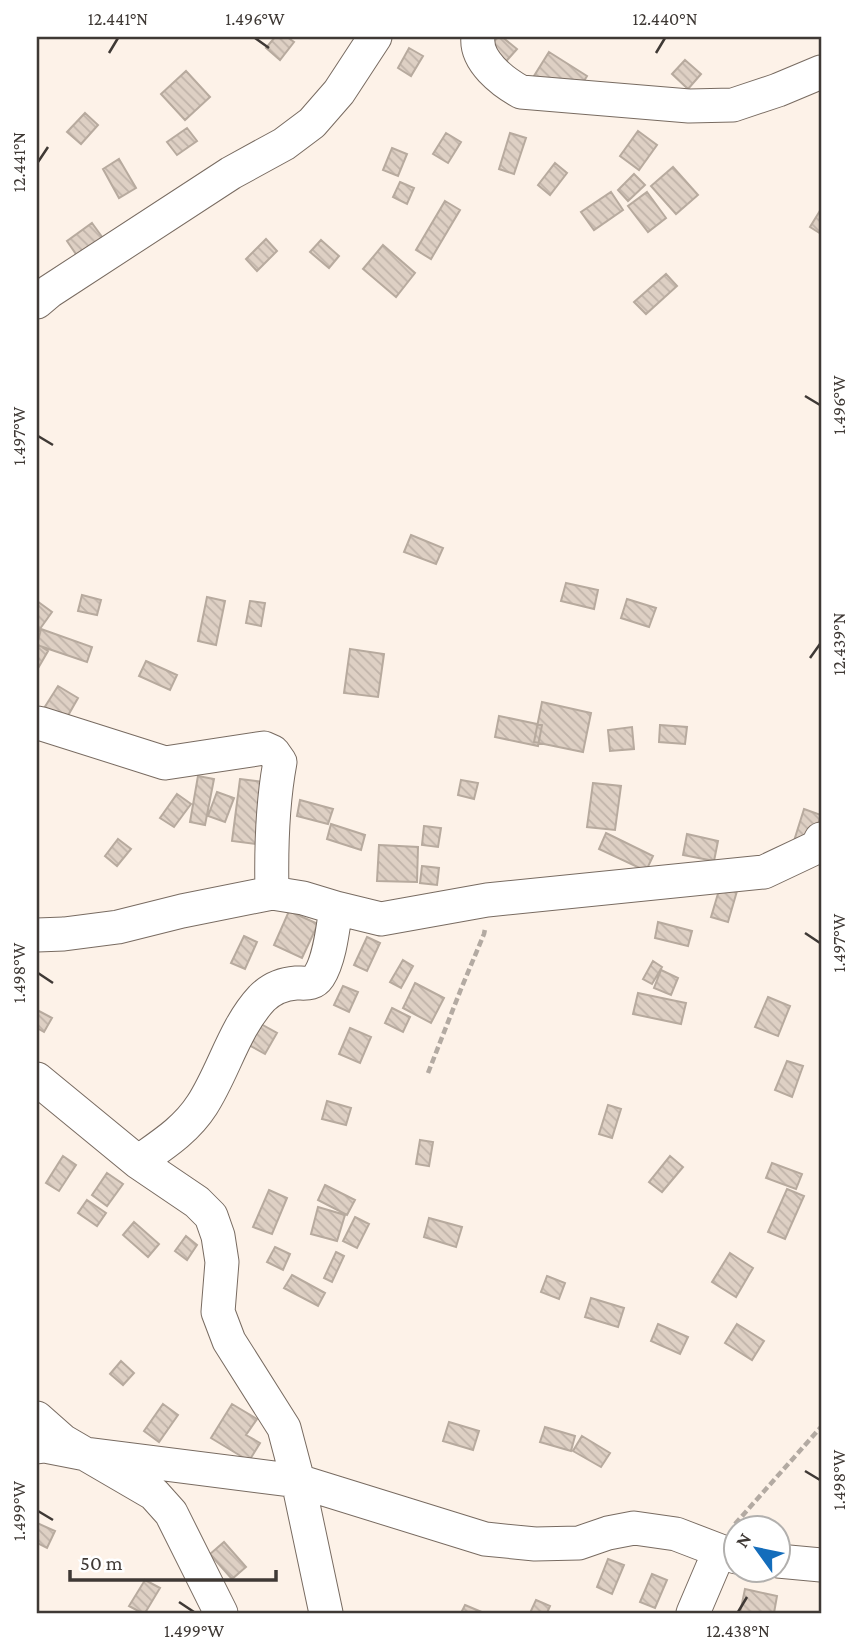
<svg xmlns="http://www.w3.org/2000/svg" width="858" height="1650" font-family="'Crimson Pro',serif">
<defs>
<pattern id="building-back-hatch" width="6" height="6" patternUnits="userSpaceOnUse" patternTransform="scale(1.75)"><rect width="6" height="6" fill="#ded0c4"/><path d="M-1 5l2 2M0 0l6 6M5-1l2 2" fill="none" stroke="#c0b3a9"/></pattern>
</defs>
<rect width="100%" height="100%" fill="#fdf2e8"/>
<path fill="url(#building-back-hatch)" stroke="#b7aa9e" stroke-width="2" d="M275,37H287L294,42L280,60L266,48Z
M498,37H502L517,49L501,67L484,53Z
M409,48L423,56L411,76L398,68Z
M549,52L587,76L573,99L534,76Z
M685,60L701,74L688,89L672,74Z
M186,71L210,97L185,120L161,94Z
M85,113L98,125L81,144L67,132Z
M187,128L197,141L177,155L167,142Z
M638,131L657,145L639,170L620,156Z
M446,133L461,142L448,163L433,154Z
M510,133L526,138L514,174L499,169Z
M392,148L407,154L398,176L383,170Z
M119,159L136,188L119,198L103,169Z
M555,163L567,173L550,195L538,185Z
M673,167L698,195L676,214L651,186Z
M634,174L645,185L628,201L618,190Z
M400,182L414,188L407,204L393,197Z
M611,192L623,210L594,230L581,212Z
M647,192L666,218L648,232L628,206Z
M445,201L460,210L431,259L416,250Z
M821,209V234L810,227Z
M92,223L105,241L80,260L67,241Z
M266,239L277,251L257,271L246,259Z
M321,240L339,256L329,268L310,252Z
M383,245L415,273L396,297L363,269Z
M666,274L677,286L646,314L634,302Z
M411,535L443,548L436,564L404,552Z
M566,583L598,590L594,609L561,601Z
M82,595L101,600L97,615L78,611Z
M207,597L225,601L216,645L198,641Z
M627,599L656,608L649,627L621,618Z
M37,601L52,612L37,633Z
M250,601L265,603L261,626L246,623Z
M41,629L92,647L87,662L37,645Z
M37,644L48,651L37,670Z
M350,649L384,654L378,697L344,693Z
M146,661L177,675L170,690L139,676Z
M58,686L78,698L62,726L41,713Z
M542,702L591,713L583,752L534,742Z
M499,716L542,725L538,746L495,737Z
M660,725L687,727L685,744L659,742Z
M632,727L634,749L610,751L608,730Z
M198,776L214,779L205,825L190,822Z
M240,779L273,783L264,845L232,841Z
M461,780L478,783L474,799L458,795Z
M593,783L621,786L615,830L587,827Z
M217,792L234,798L225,822L208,816Z
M177,794L191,804L174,827L160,818Z
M300,800L333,809L328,824L297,816Z
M804,809L821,815L810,849L793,844Z
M331,824L365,835L361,850L327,839Z
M424,826L441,828L438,847L422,845Z
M606,833L653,856L646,871L599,849Z
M687,834L718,841L714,861L683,855Z
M118,839L131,849L117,866L105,856Z
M379,845L418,847L417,882L377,881Z
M422,866L439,868L437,885L420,883Z
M720,887L737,891L728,922L711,917Z
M289,911L318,924L302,958L274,945Z
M658,922L692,931L688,946L655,938Z
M244,936L257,942L245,969L231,963Z
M367,937L380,943L367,971L354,965Z
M403,960L413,966L401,988L390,982Z
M653,961L662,967L652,984L643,979Z
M661,970L678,978L671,995L654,988Z
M415,983L444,998L431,1023L403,1008Z
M343,986L358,992L349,1012L334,1005Z
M638,993L686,1003L681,1024L633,1014Z
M768,997L790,1006L778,1036L755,1027Z
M392,1008L410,1017L403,1032L385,1023Z
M37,1010L52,1018L44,1032L37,1028Z
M261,1024L277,1033L265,1054L249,1045Z
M350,1028L371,1037L360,1063L339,1054Z
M787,1061L803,1066L792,1097L775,1090Z
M327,1101L351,1108L346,1125L322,1119Z
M608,1105L621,1109L612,1138L599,1134Z
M420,1140L433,1142L429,1166L416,1164Z
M63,1156L76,1165L59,1191L46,1183Z
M670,1156L683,1167L662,1192L649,1182Z
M772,1163L802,1174L796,1189L766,1178Z
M107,1173L123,1184L107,1206L92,1195Z
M325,1185L355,1200L347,1215L318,1200Z
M787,1189L804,1196L785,1239L768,1232Z
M269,1190L287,1198L272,1234L253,1227Z
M87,1200L106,1213L97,1226L78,1213Z
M318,1207L345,1215L337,1241L311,1234Z
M355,1217L369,1224L357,1248L343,1241Z
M429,1218L462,1227L456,1247L424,1237Z
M134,1222L159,1244L148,1257L123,1235Z
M186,1236L197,1245L187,1260L175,1251Z
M275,1247L290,1254L283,1270L267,1262Z
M336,1252L344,1256L332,1282L324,1278Z
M730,1253L753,1268L736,1297L712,1282Z
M292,1275L325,1293L318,1306L284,1288Z
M547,1276L565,1283L559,1299L541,1292Z
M591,1298L624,1308L618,1327L585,1317Z
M658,1324L688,1337L680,1354L651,1341Z
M737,1324L764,1341L752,1360L725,1343Z
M121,1361L134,1373L123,1385L110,1374Z
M163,1404L178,1415L159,1442L144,1431Z
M232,1404L257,1419L246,1435L260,1443L249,1461L211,1438Z
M449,1422L479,1431L473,1450L443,1441Z
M545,1427L575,1436L571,1451L540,1442Z
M582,1436L610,1453L601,1467L573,1451Z
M37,1523L55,1531L47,1548L37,1543Z
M224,1542L246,1567L232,1579L210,1554Z
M608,1559L624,1565L612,1594L597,1587Z
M652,1574L667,1580L655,1608L640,1602Z
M145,1580L160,1588L145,1613H142L129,1606Z
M745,1589L777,1596L774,1613H740Z
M536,1600L550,1606L547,1613H530Z
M465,1605L484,1613H461Z"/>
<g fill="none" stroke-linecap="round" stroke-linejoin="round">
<defs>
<path id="street" d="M478,37C475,61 503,82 521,92L689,106L733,105L778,90L821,72
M37,302L50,291L231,173L284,144L312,123L339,92L375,37
M37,723L42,724L165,763L264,748L273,752L280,762C272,805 271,849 272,893
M37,935L64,934L118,927L182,911L272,893L303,898L336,908L381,919L487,900L764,872L817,847L821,839
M37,1079L138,1162L197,1202L211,1216L218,1236L222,1262L218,1312L229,1341L284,1428L298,1481L326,1613
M138,1162C162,1145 186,1130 202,1105C224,1071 234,1028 262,998C271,989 283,984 296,983C306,983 313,985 319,976C330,959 333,927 336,908
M37,1418L63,1441L154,1494L171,1513L221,1613
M37,1447L45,1446L86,1454L298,1481L485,1539L535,1544L579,1543L608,1533L634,1528L676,1534L736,1557
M778,1561L821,1565
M693,1613L719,1552"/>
</defs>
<use href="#street" stroke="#786b61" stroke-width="35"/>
<path stroke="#b3aaa2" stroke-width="4.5" stroke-dasharray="7 3.5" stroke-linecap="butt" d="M428,1073L461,989L484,934L485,929
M735,1524L821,1427"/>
<use href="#street" stroke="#fff" stroke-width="33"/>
</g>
<path fill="none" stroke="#3f3935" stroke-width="2.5" d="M255,38L269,48M109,53L118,38M656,53L665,38M38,162L48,147M805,396L820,405M38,436L53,445M810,658L820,644M805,933L820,943M38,973L53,983M805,1471L820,1480M38,1511L53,1520M179,1602L194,1612M738,1612L747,1597"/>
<rect width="858" height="1650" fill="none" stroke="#ffffff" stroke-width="77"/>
<g transform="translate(757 1549) rotate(303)"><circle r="33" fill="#ffffff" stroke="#b2b0ae" stroke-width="2"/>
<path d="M0-5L12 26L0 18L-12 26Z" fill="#146dbb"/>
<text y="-10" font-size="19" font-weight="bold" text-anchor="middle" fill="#3f3935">N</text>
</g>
<path d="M70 1570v10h206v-10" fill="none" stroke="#3f3935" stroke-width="3.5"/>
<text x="80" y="1570" font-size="21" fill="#3f3935" stroke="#ffffff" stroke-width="5" paint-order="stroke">50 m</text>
<rect x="38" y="38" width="782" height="1574" fill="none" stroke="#3f3935" stroke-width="2.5"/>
<g font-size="18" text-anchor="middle" fill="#3f3935">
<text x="118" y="25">12.441°N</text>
<text x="255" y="25">1.496°W</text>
<text x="665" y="25">12.440°N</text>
<text transform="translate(19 162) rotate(-90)" y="6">12.441°N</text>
<text transform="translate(839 405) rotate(-90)" y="6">1.496°W</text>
<text transform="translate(19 436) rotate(-90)" y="6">1.497°W</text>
<text transform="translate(839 644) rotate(-90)" y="6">12.439°N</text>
<text transform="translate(839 943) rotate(-90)" y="6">1.497°W</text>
<text transform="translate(19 973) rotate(-90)" y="6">1.498°W</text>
<text transform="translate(839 1480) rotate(-90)" y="6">1.498°W</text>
<text transform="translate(19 1511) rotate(-90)" y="6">1.499°W</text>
<text x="194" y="1637">1.499°W</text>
<text x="738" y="1637">12.438°N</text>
</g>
</svg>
